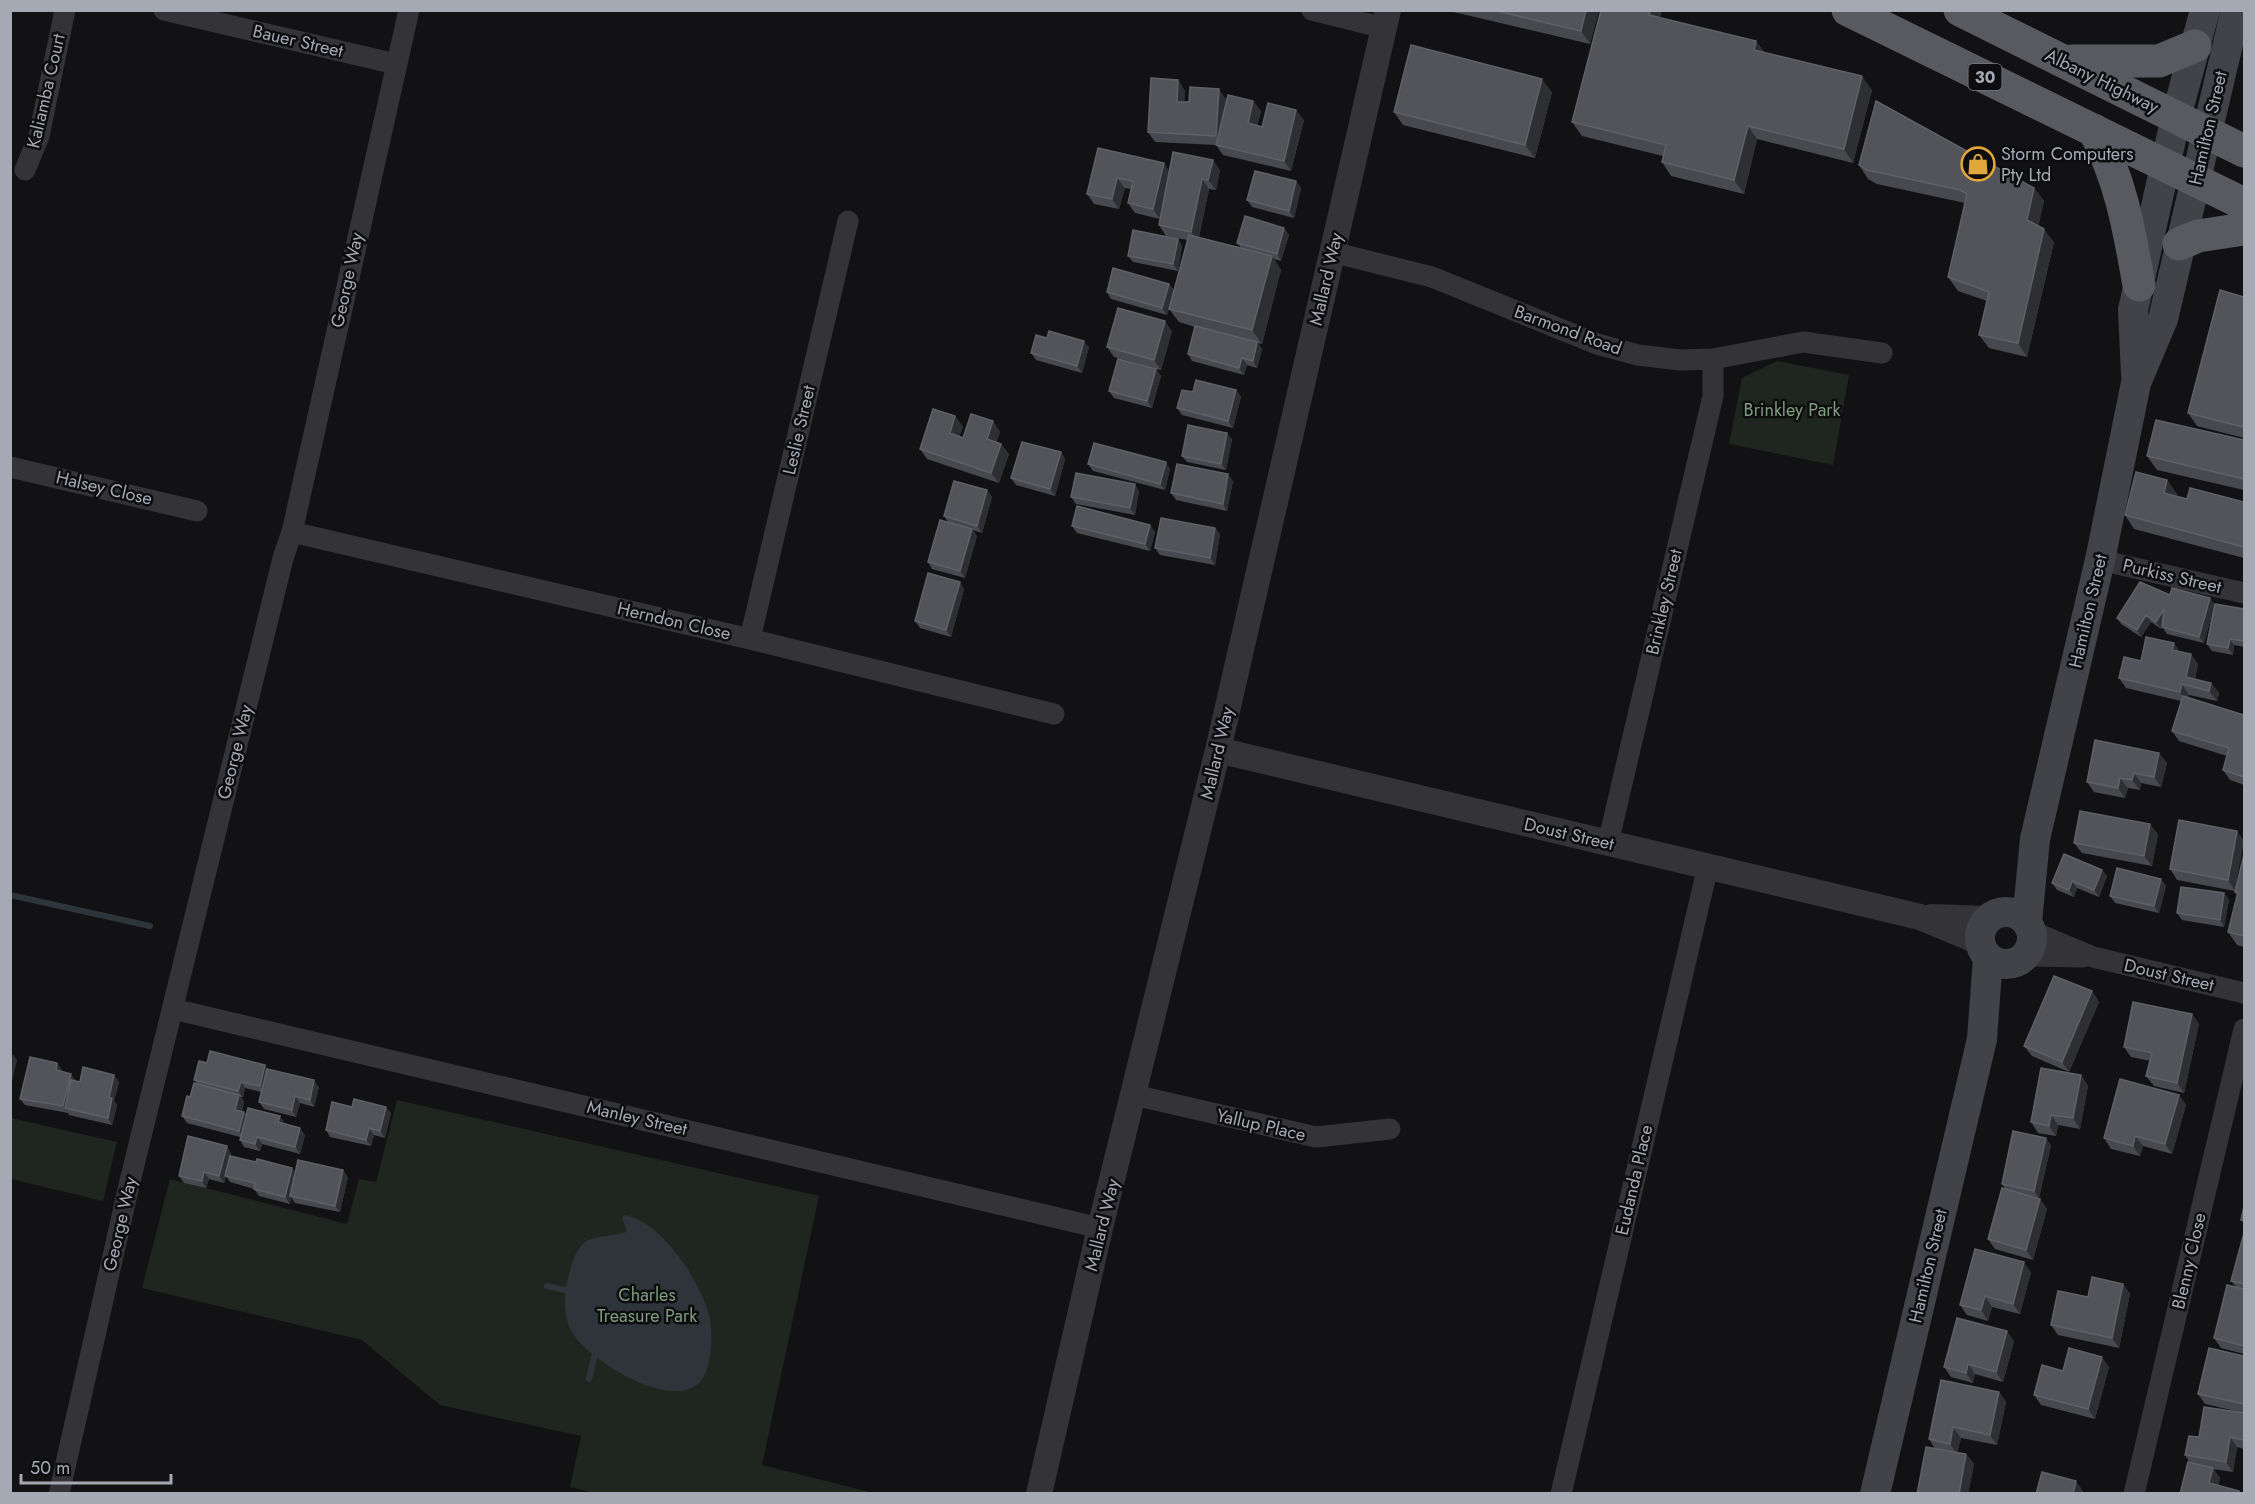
<svg xmlns="http://www.w3.org/2000/svg" width="2255" height="1504" font-family="Jost,sans-serif">
<rect width="100%" height="100%" fill="#121214"/>
<path fill="#1f261f" d="M1777,361L1849,375L1833,465L1729,444L1742,378Z
M397,1100L819,1196L762,1465L873,1493L597,1494L570,1487L581,1436L440,1405L362,1340L142,1288L170,1179L347,1224L359,1179L376,1182Z
M11,1118L117,1142L103,1201L11,1179Z"/>
<path fill="#2d353b" d="M624,1215C662,1221 700,1281 709,1315C713,1333 712,1357 705,1374C684,1421 587,1360 572,1332C562,1314 564,1292 569,1274C581,1234 586,1240 624,1233L627,1231L622,1218Z"/>
<g fill="none" stroke-linecap="round" stroke-linejoin="round">
<path stroke="#2d353b" stroke-width="6" d="M10,895L150,926
M547,1286L565,1290
M589,1379L595,1354"/>
<path stroke="#343438" stroke-width="21" d="M164,10L396,64
M1312,10L1384,28
M25,170L39,136L65,10
M1332,252L1432,277L1597,344L1638,355L1680,360L1713,359L1803,342L1882,353
M10,467L197,511
M292,532L750,639L1054,714
M2100,560L2244,593
M750,639L848,221
M1608,843L1713,396V359
M2031,931L2093,957L2244,993
M2025,956L2083,957
M173,1009L1100,1228
M1134,1095L1316,1137L1390,1129
M59,1494L130,1181L283,558L292,532L409,10
M1561,1494L1708,866
M2134,1494L2244,1029"/>
<path stroke="#343438" stroke-width="26" d="M1218,750L1920,917L1980,942
M1932,917L1987,919
M1039,1494L1100,1228L1218,750L1388,10"/>
<path stroke="#424348" stroke-width="30" d="M2136,374L2133,310L2176,117L2205,10
M1980 938a26 26 0 1 1 52 0a26 26 0 1 1-52 0Z
M2027,922L2035,839L2100,560L2136,383L2163,319L2236,10
M1875,1494L1982,1039L1988,958"/>
<path stroke="#585a60" stroke-width="33" d="M1848,10L2244,204
M1960,10L2244,151
M2072,61H2159L2195,46
M2094,130C2121,180 2129,229 2139,285
M2179,244L2198,236L2244,229"/>
</g>
<path fill="#48494f" d="M1445,10H1599L1590,44Z
M1661,18L1756,41L1764,52L1872,90L1853,163L1757,139L1744,194L1671,176L1662,162L1663,156L1582,136L1572,122Z
M1178,80L1185,91L1184,102L1226,99V104L1253,101L1261,111L1257,126L1262,127L1304,120L1291,171L1223,155L1216,145L1155,142L1148,132Z
M1552,92L1535,158L1403,125L1394,112Z
M1098,148L1164,163L1169,172L1220,170L1216,190L1209,189L1199,237L1241,248L1237,243L1284,228L1289,235L1281,261L1274,259L1281,270L1262,344L1258,343L1262,349L1257,368L1247,365L1244,375L1192,361L1188,354L1195,327L1179,322L1169,309L1173,296L1167,315L1111,299L1107,292L1169,284L1174,290L1187,240L1166,236L1159,225L1160,219L1135,213L1128,203L1131,189L1125,188L1119,209L1094,204L1087,194Z
M1859,165L2034,188L2044,201L2038,226L2054,242L2027,357L1989,348L1979,335L1987,301L1958,291L1948,277L1965,203L1877,184L1868,179Z
M1296,181L1301,188L1294,218L1252,207L1247,200Z
M1178,239L1182,246L1178,271L1133,262L1128,256Z
M2244,297V438L2197,426L2188,413Z
M1172,331L1161,370L1156,369L1161,376L1152,408L1114,398L1109,391L1154,368L1114,357L1107,347Z
M1089,347L1082,373L1036,360L1031,353Z
M1236,390L1241,397L1233,428L1182,415L1177,408L1193,392Z
M955,416L963,427L959,436L963,438L993,421L1000,432L996,442L1001,444L1009,454L999,483L927,459L920,449Z
M1232,439L1226,470L1187,462L1182,456Z
M2244,440V490L2157,470L2147,456Z
M1061,452L1065,459L1055,496L1016,485L1011,478Z
M1088,464L1170,469L1165,490L1093,471Z
M2167,480L2177,494L2176,496L2187,499L2244,502V558L2134,529L2125,515Z
M1233,481L1227,511L1176,500L1171,493Z
M987,490L992,497L982,533L973,530L977,536L965,578L932,569L928,562L948,522L944,516Z
M1139,491L1135,515L1076,504L1071,497Z
M1150,525L1155,532L1150,551L1077,533L1072,526Z
M1215,528L1220,534L1215,565L1160,555L1155,548Z
M964,589L951,637L920,628L915,621Z
M2170,595L2214,605L2244,609V647L2234,645L2233,655L2212,651L2207,644L2213,610L2204,643L2167,634L2162,627L2161,629L2151,622L2141,637L2121,624L2117,618Z
M2174,643L2179,652L2198,664L2195,679L2211,683L2219,693L2217,701L2189,695L2188,698L2244,715V785L2230,780L2223,770L2227,756L2179,741L2172,731L2181,701L2126,688L2119,678L2141,661Z
M2159,753L2167,763L2161,787L2141,783L2140,790L2128,788L2125,798L2094,792L2087,782Z
M2237,831L2235,891L2177,880L2170,869Z
M2158,834L2152,866L2082,853L2074,843Z
M2244,854V947L2237,945L2228,932L2237,895L2235,892Z
M2102,870L2107,876L2099,897L2077,888L2074,897L2057,890L2052,883Z
M2161,879L2166,886L2159,913L2115,903L2110,896Z
M2224,893L2229,900L2224,927L2182,920L2177,913Z
M2092,991L2099,1002L2069,1072L2032,1056L2024,1046Z
M2192,1014L2199,1024L2184,1093L2154,1086L2146,1076L2150,1061L2131,1057L2124,1047Z
M57,1063L62,1070V1072L76,1081L80,1082L114,1075L119,1082L114,1101L117,1105L112,1125L69,1115L68,1113L25,1105L20,1099Z
M207,1063L265,1065L268,1069L319,1087L314,1107L300,1103L296,1117L264,1109L259,1102L261,1092L245,1088L243,1097H241L244,1102L242,1111L244,1112L246,1114L280,1116L284,1123V1124L305,1135L300,1154L262,1144L260,1151L244,1147L240,1140V1137L187,1123L182,1116L190,1097L198,1084L194,1080Z
M2081,1075L2088,1086L2080,1129L2058,1125L2056,1136L2038,1133L2031,1122Z
M2179,1095L2186,1105L2172,1154L2143,1146L2140,1156L2111,1149L2104,1138Z
M352,1107L391,1113L385,1138L374,1135L371,1146L330,1137L326,1130Z
M2051,1145L2039,1198L2027,1195L2040,1199L2047,1209L2033,1260L1995,1249L1988,1239L2006,1190L2002,1184Z
M231,1153V1156L256,1162L292,1168L295,1172L348,1177L340,1212L295,1203L291,1197L290,1204L259,1196L254,1189L230,1182L226,1176L224,1183L209,1179L206,1188L184,1183L179,1176Z
M2244,1233V1354L2221,1348L2214,1338L2236,1287L2231,1281Z
M2031,1272L2020,1314L1992,1307L1988,1321L1967,1315L1960,1305Z
M2123,1284L2130,1294L2119,1348L2058,1335L2051,1325L2088,1297Z
M2014,1341L2003,1382L1975,1374L1973,1383L1951,1377L1944,1367Z
M2244,1356V1413L2205,1404L2198,1394Z
M2109,1367L2095,1419L2041,1405L2034,1395L2063,1371Z
M1999,1392L2006,1402L1997,1445L1961,1438L1957,1453L1966,1454L1974,1464L1968,1494H1917L1935,1449L1929,1439Z
M2244,1413V1449L2237,1447L2233,1472L2213,1469L2220,1478L2218,1486L2180,1494L2190,1463L2185,1455Z"/>
<path fill="#2e2f33" d="M1586,10H1599L1590,44L1581,31Z
M1650,10H1662L1658,28L1649,15Z
M1756,41L1766,55L1754,50Z
M1862,76L1872,90L1853,163L1844,149Z
M1542,79L1552,92L1535,158L1525,145Z
M1178,80L1185,91L1184,112L1177,102Z
M1219,89L1226,99L1223,146L1216,136Z
M1253,101L1261,111L1255,134L1248,123Z
M1296,110L1304,120L1291,171L1284,161Z
M1748,126L1757,139L1744,194L1734,180Z
M1213,160L1220,170L1216,190L1208,180Z
M1164,163L1171,174L1160,219L1153,209Z
M1117,178L1125,188L1119,209L1112,199Z
M1202,179L1209,189L1198,242L1191,232Z
M1296,181L1301,188L1294,218L1289,211Z
M2034,188L2044,201L2037,233L2027,220Z
M1284,228L1289,235L1281,261L1277,254Z
M2044,229L2054,242L2027,357L2018,343Z
M1178,239L1182,246L1178,271L1173,264Z
M1272,256L1281,270L1262,344L1252,330Z
M1169,284L1174,291L1167,315L1162,308Z
M1165,321L1172,331L1161,370L1154,360Z
M1084,341L1089,347L1082,373L1077,366Z
M1257,342L1262,349L1257,368L1253,361Z
M1242,358L1247,365L1244,375L1239,368Z
M1156,369L1161,376L1152,408L1147,401Z
M1236,390L1241,397L1233,428L1228,421Z
M955,416L963,427L957,443L950,433Z
M993,421L1000,432L994,449L987,439Z
M1227,433L1232,439L1226,470L1221,464Z
M1001,444L1009,454L999,483L991,473Z
M1061,452L1065,459L1055,496L1050,489Z
M1166,462L1170,469L1165,490L1160,484Z
M1228,474L1233,481L1227,511L1223,504Z
M2167,480L2177,494L2173,506L2164,493Z
M1135,484L1139,491L1135,515L1130,508Z
M987,490L992,497L982,533L977,526Z
M1150,525L1155,532L1150,551L1145,544Z
M1215,528L1220,534L1215,565L1210,558Z
M972,529L977,536L965,578L960,571Z
M960,582L964,589L951,637L946,630Z
M2210,598L2215,605L2204,643L2199,637Z
M2164,609L2169,616L2161,629L2156,622Z
M2146,615L2151,622L2141,637L2137,630Z
M2230,639L2234,645L2233,655L2228,648Z
M2174,643L2181,653L2172,650Z
M2191,654L2198,664L2193,687L2186,677Z
M2211,683L2219,693L2217,701L2209,691Z
M2182,684L2189,695L2187,703L2180,692Z
M2159,753L2167,763L2161,787L2154,777Z
M2134,773L2141,783L2140,790L2132,780Z
M2120,778L2128,788L2125,798L2118,788Z
M2150,824L2158,834L2152,866L2144,856Z
M2237,831L2244,841L2235,891L2228,880Z
M2102,870L2107,876L2099,897L2094,890Z
M2161,879L2166,886L2159,913L2154,906Z
M2072,881L2077,888L2074,897L2069,890Z
M2224,893L2229,900L2224,927L2220,920Z
M2092,991L2099,1002L2069,1072L2062,1062Z
M2192,1014L2199,1024L2184,1093L2177,1083Z
M13,1054L17,1060L10,1091V1063Z
M57,1063L62,1070L60,1077L56,1070Z
M265,1065L270,1072L265,1093L260,1086Z
M71,1074L76,1081L65,1108L68,1113L63,1106Z
M114,1075L119,1082L114,1101L117,1105L112,1125L108,1118L109,1098Z
M2081,1075L2088,1086L2080,1129L2073,1118Z
M314,1080L319,1087L314,1107L310,1100Z
M241,1082L245,1088L243,1097L238,1091Z
M239,1095L244,1102L240,1116L235,1110Z
M2179,1095L2186,1105L2172,1154L2165,1144Z
M295,1096L300,1103L296,1117L292,1110Z
M386,1107L391,1113L385,1138L380,1131Z
M244,1112L249,1119L244,1138L239,1131Z
M2051,1115L2058,1125L2056,1136L2049,1126Z
M280,1116L284,1123L283,1129L278,1122Z
M300,1128L305,1135L300,1154L295,1147Z
M369,1128L374,1135L371,1146L366,1140Z
M2135,1136L2143,1146L2140,1156L2133,1146Z
M257,1137L262,1144L260,1151L255,1144Z
M2046,1138L2051,1145L2039,1198L2034,1191Z
M227,1146L231,1153L224,1183L219,1176Z
M292,1168L297,1175L290,1196L291,1197L290,1204L285,1197Z
M343,1170L348,1177L340,1212L335,1206Z
M204,1172L209,1179L206,1188L202,1181Z
M2040,1199L2047,1209L2033,1260L2026,1250Z
M2024,1262L2031,1272L2020,1314L2013,1304Z
M2123,1284L2130,1294L2119,1348L2112,1338Z
M1985,1296L1992,1307L1988,1321L1981,1310Z
M2007,1331L2014,1341L2003,1382L1996,1372Z
M2102,1357L2109,1367L2095,1419L2088,1409Z
M1968,1364L1975,1374L1973,1383L1966,1373Z
M1999,1392L2006,1402L1997,1445L1990,1435Z
M1953,1427L1961,1438L1957,1454L1950,1444Z
M2230,1437L2237,1447L2233,1472L2226,1462Z
M1966,1454L1974,1464L1968,1494H1959Z
M2213,1468L2220,1478L2216,1494L2209,1483Z
M2076,1481L2083,1491V1494H2073Z"/>
<path fill="#525459" stroke="#5f6167" stroke-width="1.5" d="M1493,10H1586L1581,31Z
M1601,10H1650L1649,15L1756,41L1754,50L1862,76L1844,149L1748,126L1734,180L1662,162L1666,145L1572,122Z
M1411,45L1542,79L1525,145L1394,112Z
M1151,78L1178,80L1177,102H1189L1190,87L1219,89L1216,136L1148,132Z
M1228,95L1253,101L1248,123L1262,127L1268,103L1296,110L1284,161L1216,145Z
M1876,101L2034,188L2027,220L2044,229L2018,343L1979,335L1989,292L1948,277L1967,194L1960,190L1867,170L1859,165Z
M1098,148L1164,163L1153,209L1128,203L1133,181L1117,178L1112,199L1087,194Z
M1173,152L1213,160L1208,180L1202,179L1191,232L1159,225Z
M1255,171L1296,181L1289,211L1247,200Z
M1245,216L1284,228L1277,254L1237,243Z
M1133,230L1178,239L1173,264L1128,256Z
M1189,235L1272,256L1252,330L1169,309Z
M1113,268L1169,284L1162,308L1107,292Z
M2220,290L2244,297V422L2243,427L2188,413Z
M1118,308L1165,321L1154,360L1107,347Z
M1195,326L1257,342L1253,361L1242,358L1239,368L1188,354Z
M1049,331L1084,341L1077,366L1031,353L1036,335L1047,338Z
M1118,359L1156,369L1147,401L1109,391Z
M1196,380L1236,390L1228,421L1177,408L1182,390L1193,392Z
M933,409L955,416L950,433L963,438L971,414L993,421L987,439L1001,444L991,473L920,449Z
M2156,420L2244,440V479L2147,456Z
M1188,425L1227,433L1221,464L1182,456Z
M1022,442L1061,452L1050,489L1011,478Z
M1094,443L1166,462L1160,484L1088,464Z
M1177,464L1228,474L1223,504L1171,493Z
M2136,472L2167,480L2164,493L2187,499L2190,488L2244,502V547L2125,515Z
M1076,473L1135,484L1130,508L1071,497Z
M954,481L987,490L977,526L944,516Z
M1077,506L1150,525L1145,544L1072,526Z
M1161,518L1215,528L1210,558L1155,548Z
M940,520L972,529L960,571L928,562Z
M928,573L960,582L946,630L915,621Z
M2140,582L2170,595L2172,588L2210,598L2199,637L2162,627L2164,609L2156,622L2146,615L2137,630L2117,618Z
M2215,604L2244,609V641L2230,639L2228,648L2207,644Z
M2146,637L2174,643L2172,650L2191,654L2186,677L2211,683L2209,691L2182,684L2180,692L2119,678L2124,657L2141,661Z
M2183,696L2244,715V777L2223,770L2229,748L2172,731Z
M2095,740L2159,753L2154,777L2134,773L2132,780L2120,778L2118,788L2087,782Z
M2080,811L2150,824L2144,856L2074,843Z
M2179,820L2237,831L2228,880L2170,869Z
M2064,854L2102,870L2094,890L2072,881L2069,890L2052,883Z
M2244,854V936L2228,932L2238,892H2235Z
M2117,868L2161,879L2154,906L2110,896Z
M2181,887L2224,893L2220,920L2177,913Z
M2054,976L2092,991L2062,1062L2024,1046Z
M2133,1002L2192,1014L2177,1083L2146,1076L2152,1053L2124,1047Z
M210,1051L265,1065L260,1086L241,1082L238,1091L194,1080L199,1061L207,1063Z
M30,1057L57,1063L56,1070L71,1074L63,1106L20,1099Z
M83,1067L114,1075L109,1098H112L108,1118L65,1108L71,1080L80,1082Z
M2041,1068L2081,1075L2073,1118L2051,1115L2049,1126L2031,1122Z
M267,1069L314,1080L310,1100L295,1096L292,1110L259,1102Z
M2120,1079L2179,1095L2165,1144L2135,1136L2133,1146L2104,1138Z
M194,1083L239,1095L235,1110L244,1112L239,1131L182,1116L187,1096L190,1097Z
M354,1099L386,1107L380,1131L369,1128L366,1140L326,1130L332,1102L352,1107Z
M248,1108L280,1116L278,1122L300,1128L295,1147L257,1137L255,1144L240,1140Z
M2013,1131L2046,1138L2034,1191L2002,1184Z
M188,1136L227,1146L219,1176L204,1172L202,1181L179,1176Z
M230,1156L256,1162L257,1159L292,1168L285,1197L254,1189L255,1183L225,1176Z
M298,1160L343,1170L335,1206L290,1196Z
M2002,1188L2040,1199L2026,1250L1988,1239Z
M2244,1206V1221L2241,1220Z
M2244,1233V1284L2231,1281Z
M1975,1249L2024,1262L2013,1304L1985,1296L1981,1310L1960,1305Z
M2092,1277L2123,1284L2112,1338L2051,1325L2058,1291L2088,1297Z
M2227,1285L2244,1289V1346L2214,1338Z
M1957,1318L2007,1331L1996,1372L1968,1364L1966,1373L1944,1367Z
M2069,1348L2102,1357L2088,1409L2034,1395L2042,1365L2063,1371Z
M2209,1348L2244,1356V1404L2198,1394Z
M1941,1380L1999,1392L1990,1435L1953,1427L1950,1444L1929,1439Z
M2204,1407L2244,1413V1440L2230,1437L2226,1462L2185,1455L2189,1436L2199,1437Z
M1926,1447L1966,1454L1959,1494H1917Z
M2188,1462L2213,1468L2209,1483L2239,1491L2238,1494H2180Z
M2042,1472L2076,1481L2073,1494H2036Z"/>
<defs>
<symbol id="shop-ring" viewBox="-11 -11 22 22"><circle r="9.5" fill="#0d0d0f" stroke="#e2a73c" stroke-width="1.5"/><path d="M-5-2.5h2.3a2.7 3.5 0 0 1 5.4 0H5L5.5 6h-11ZM-1.5-2.5h3a1.5 2.3 0 0 0-3 0Z" fill="#e2a73c"/></symbol>
</defs>
<g fill-rule="evenodd">
<use href="#shop-ring" x="1959" y="145" width="38" height="38"/>
</g>
<g text-anchor="middle" stroke-width="5" stroke-linejoin="round" paint-order="stroke">
<rect fill="#0d0d0f" stroke="#777a82" stroke-width="1.5" x="1968.5" y="64" width="33" height="26" rx="4.5"/>
<g font-size="16" font-weight="bold" fill="#a5a9b3">
<text x="1985" y="83">30</text>
</g>
<g font-size="18" fill="#a5a9b3" stroke="#0d0d0f">
<text transform="translate(298 41) rotate(13)" y="6">Bauer Street</text>
<text transform="translate(2102 81) rotate(26)" y="6">Albany Highway</text>
<text transform="translate(46 91) rotate(-77)" y="6">Kaliamba Court</text>
<text transform="translate(2208 128) rotate(-77)" y="6">Hamilton Street</text>
<text transform="translate(1326 279) rotate(-77)" y="6">Mallard Way</text>
<text transform="translate(347 280) rotate(-78)" y="6">George Way</text>
<text transform="translate(1568 330) rotate(20)" y="6">Barmond Road</text>
<text transform="translate(799 430) rotate(-77)" y="6">Leslie Street</text>
<text transform="translate(104 488) rotate(13)" y="6">Halsey Close</text>
<text transform="translate(2172 576) rotate(13)" y="6">Purkiss Street</text>
<text transform="translate(1664 602) rotate(-77)" y="6">Brinkley Street</text>
<text transform="translate(2088 611) rotate(-77)" y="6">Hamilton Street</text>
<text transform="translate(674 621) rotate(13)" y="6">Herndon Close</text>
<text transform="translate(235 752) rotate(-76)" y="6">George Way</text>
<text transform="translate(1217 753) rotate(-77)" y="6">Mallard Way</text>
<text transform="translate(1569 834) rotate(13)" y="6">Doust Street</text>
<text transform="translate(2169 975) rotate(13)" y="6">Doust Street</text>
<text transform="translate(637 1118) rotate(13)" y="6">Manley Street</text>
<text transform="translate(1261 1125) rotate(13)" y="6">Yallup Place</text>
<text transform="translate(1634 1180) rotate(-77)" y="6">Eudanda Place</text>
<text transform="translate(120 1224) rotate(-77)" y="6">George Way</text>
<text transform="translate(1102 1225) rotate(-76)" y="6">Mallard Way</text>
<text transform="translate(2189 1261) rotate(-77)" y="6">Blenny Close</text>
<text transform="translate(1928 1266) rotate(-77)" y="6">Hamilton Street</text>
</g>
<g font-size="18" fill="#a5a9b3" stroke="#0d0d0f" text-anchor="start">
<text x="2001" y="160">Storm Computers<tspan x="2001" dy="21">Pty Ltd</tspan></text>
</g>
<g font-size="18" fill="#7d9d7e" stroke="#0d0d0f">
<text x="1792" y="416">Brinkley Park</text>
<text x="647" y="1301">Charles<tspan x="647" dy="21">Treasure Park</tspan></text>
</g>
</g>
<rect width="2255" height="1504" fill="none" stroke="#a5a9b3" stroke-width="24"/>
<path d="M21 1474v9h150v-9" fill="none" stroke="#a5a9b3" stroke-width="3"/>
<text x="30" y="1474" font-size="18" fill="#a5a9b3" stroke="#0d0d0f" stroke-width="4.5" paint-order="stroke">50 m</text>
</svg>
